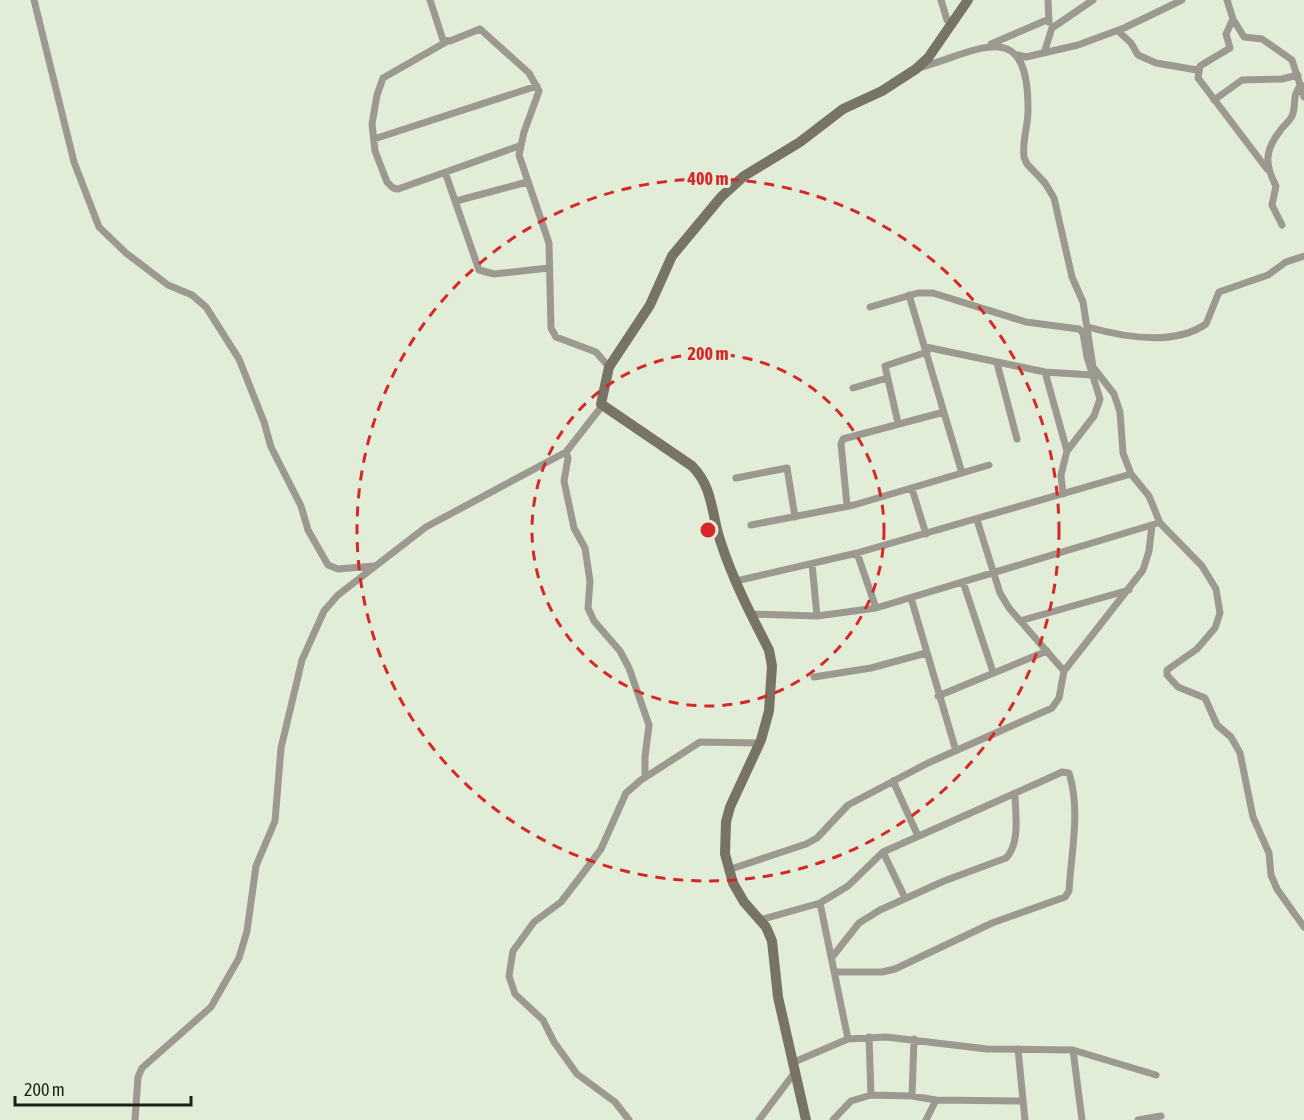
<svg xmlns="http://www.w3.org/2000/svg" width="1304" height="1120" font-family="'Asap Condensed',sans-serif">
<rect width="100%" height="100%" fill="#e2edd7"/>
<g fill="none" stroke-linecap="round" stroke-linejoin="round">
<path stroke="#9b9990" stroke-width="7" d="M34,0L74,162L99,227L126,253L168,285L192,295L206,307L239,359L264,422L271,447L301,506L308,530L328,565L338,569L374,566
M430,0L443,40L450,41L480,29L529,73L539,91L524,132L519,155L549,243L551,328L556,337L596,352L609,367
M941,0L947,20L953,23
M1048,0L1049,22
M1227,0L1233,19L1226,34L1230,48L1200,66L1198,78L1267,169
M1233,19L1244,37L1262,39L1292,60L1304,97
M1118,31L1131,43L1138,55L1156,63L1197,70
M446,42L383,78L377,95L372,124L375,151L387,182L393,188L398,189L519,146
M991,44L1049,19
M1044,53L1052,28L1093,0
M1018,55L1026,57L1078,45L1124,28L1182,0
M918,68C978,52 1029,13 1028,111C1028,126 1022,141 1024,157L1027,164L1045,183L1054,198L1072,277L1083,302L1093,367L1114,394L1120,412L1123,453L1131,474L1149,496L1160,523L1202,566L1216,589L1220,613L1215,628L1197,649L1167,670V675L1178,687L1205,698L1217,725L1231,737L1240,753L1253,817L1269,853L1271,875L1277,889L1304,927
M1214,100L1242,80L1282,79L1298,75
M374,139L537,86
M445,172L479,270L494,274L549,268
M456,201L527,182
M1282,225L1272,205L1276,186C1265,165 1264,151 1280,131C1283,126 1290,121 1292,116C1297,106 1291,95 1301,85
M909,295L962,473
M870,307L918,293H933L1026,322L1079,329L1083,333L1087,357L1100,399L1094,416L1067,451L1061,475L1063,494
M1088,327C1123,337 1174,346 1206,324L1219,292L1268,275L1286,262L1304,256
M926,347L1045,372L1092,375
M997,363L1017,439
M1045,372L1067,451
M853,388L887,378
M898,423L885,366L927,352
M566,452L568,458L564,481L574,528L585,548L590,581L588,608L594,621L620,651L629,668L649,725L645,757V777
M736,478L787,468L795,517
M912,489L926,534
M847,505L841,444L843,439L944,412
M977,520L1000,593L1009,608L1064,671
M751,525L854,505L989,465
M857,553L876,608
M812,564L817,616
M736,581L857,553L1131,474
M963,582L993,672
M911,598L956,751
M751,614L817,616L876,608L1155,524
M1023,620L1129,590
M814,677L871,668L926,653
M938,696L1047,651
M893,781L918,836
M883,852L905,898
M728,870L806,844L817,838L848,805L928,763L1052,708L1059,698L1064,671L1143,570L1149,551L1152,525
M820,903L848,1039
M760,920L820,903L848,886L883,852L1049,778L1062,772L1069,773C1081,810 1071,853 1069,891L1065,897L992,923L895,969L882,972H834
M833,956L859,923L880,910L944,881L1006,858C1021,843 1015,812 1015,793
M869,1037L871,1095
M1018,1049L1025,1120
M1073,1050L1082,1120
M794,1062L848,1039L886,1037L987,1049L1073,1050L1156,1075
M912,1096L914,1039
M135,1120L138,1077L142,1068L211,1007L239,958L247,931L256,866L275,821L281,748L302,660L324,611L338,595L426,527L566,452L602,406
M629,1120L615,1102L577,1074L554,1042L543,1020L515,994L509,976L513,951L534,922L561,902L584,872L601,849L626,793L641,780L700,742L759,743
M759,1120L795,1072
M833,1120L851,1101L871,1095L912,1096L936,1100L1022,1101
M926,1120L936,1100
M1138,1120L1161,1116"/>
<path stroke="#777365" stroke-width="10" d="M806,1120L778,997L772,941L766,927L744,902L733,883L725,854L726,822L730,807L761,740L769,711L772,666L769,650C751,615 733,580 721,543C711,515 714,488 692,466L601,404L609,367L650,305L672,256L721,197L744,176L800,142L843,109L882,91L916,69L928,58L968,0"/>
</g>
<g fill="none" stroke="#d62828" stroke-width="3" stroke-dasharray="10 8">
<circle cx="708" cy="530" r="176"/>
<circle cx="708" cy="530" r="351"/>
</g>
<circle cx="708" cy="530" r="9" fill="#d62828" stroke="#e2edd7" stroke-width="3"/>
<g font-size="18" text-anchor="middle" font-weight="bold" fill="#d62828" stroke="#e2edd7" stroke-width="6" stroke-linejoin="round" paint-order="stroke">
<text x="708" y="185">400 m</text>
<text x="708" y="360">200 m</text>
</g>
<path d="M15 1096v9h176v-9" fill="none" stroke="#1d2119" stroke-width="3"/>
<text x="24" y="1096" font-size="18" fill="#1d2119" stroke="#e2edd7" stroke-width="4.5" paint-order="stroke">200 m</text>
</svg>
